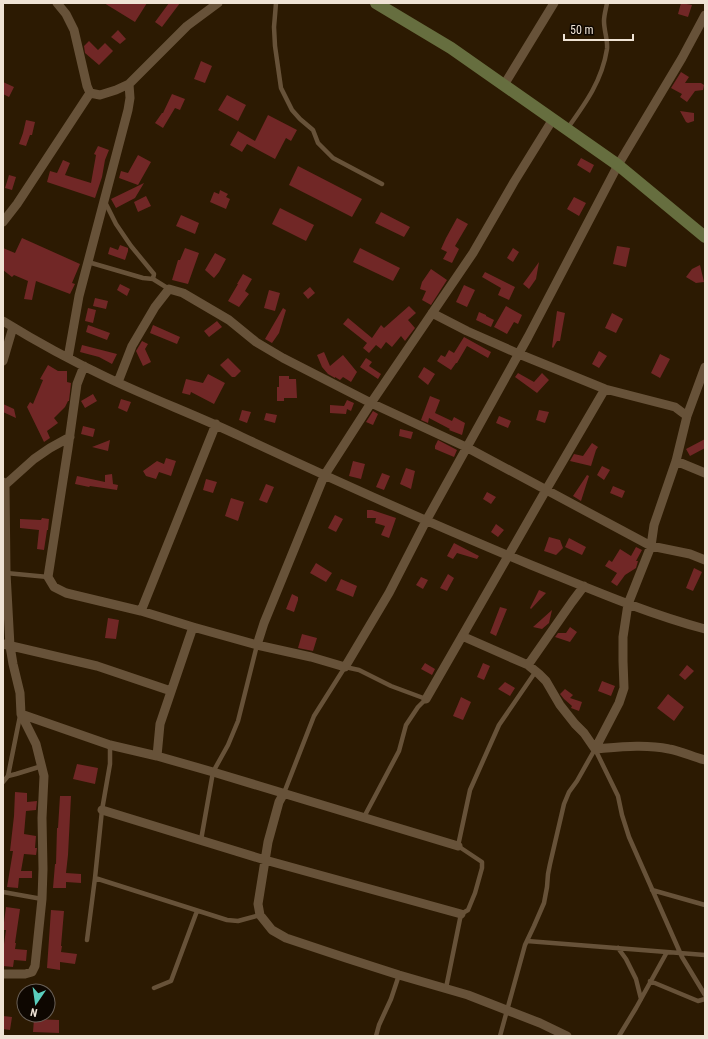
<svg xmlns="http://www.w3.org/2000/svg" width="708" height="1039" font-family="'Roboto Condensed',sans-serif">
<rect width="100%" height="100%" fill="#2c1a02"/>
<path fill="#712726" d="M104,3H147L135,22Z
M169,3H180L162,27L155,22Z
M681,3L692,5L688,17L678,14Z
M118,30L126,39L120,44L111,37Z
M89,41L98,50L105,43L113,51L99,65L85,53L84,46Z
M201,61L212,66L205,83L194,79Z
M681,72L689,77L685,83H701L704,85L703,90L695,91L687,102L680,97L682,94L671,88Z
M3,82L14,87L9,97L3,94Z
M172,94L185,99L180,110L175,108L163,128L155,123L162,113H163Z
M227,95L246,105L238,121L218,110Z
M680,111L694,113V121L688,123L686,122Z
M268,115L297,130L291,141L286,138L275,159L247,144L242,152L230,145L238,131L255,141Z
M26,120L35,122L32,135H30L26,146L19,144L23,133Z
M98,146L109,150L105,160L102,177L95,198L47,182L50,171L57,173L63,160L70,163L65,175L91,183L96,155L94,154Z
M138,155L151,162L138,185L119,178L121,171L128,173Z
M581,158L594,165L590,173L577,165Z
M298,166L362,199L352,217L289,185Z
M9,175L16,177L12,190L5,188Z
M144,183L135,198L116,208L111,199Z
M220,190L228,194L226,197L230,199L226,209L210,202L214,192L219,194Z
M146,196L151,206L138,212L134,202Z
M574,197L586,203L579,216L567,209Z
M280,208L314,225L306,241L272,224Z
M381,212L410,227L404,237L375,223Z
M181,215L199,223L195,234L176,226Z
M457,218L468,224L455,246L459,249L452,263L443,259L447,252L441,249L446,238Z
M22,238L80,264L72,283L75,284L70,294L36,281L32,300L24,299L28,281L14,275L12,277L3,270V248L15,253Z
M120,245L128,248V251L125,260L108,254L110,247L118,250Z
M617,246L630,248L626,267L613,264Z
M185,248L199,253L188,284L172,280L178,260H180Z
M360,248L400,268L393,281L353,262Z
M513,248L519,252L513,262L507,258Z
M215,253L226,259L219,272L214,278L205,270Z
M539,262L536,279L529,289L523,284Z
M700,265L704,282L696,283L686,277L692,269Z
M431,269L447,280L431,305L422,300L426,291L420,289L422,282Z
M485,272L515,287L509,300L498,295L501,288L482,277Z
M243,274L252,279L245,291L249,294L239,307L228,301L238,284H237Z
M120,284L130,289L127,296L117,290Z
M464,285L475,290L467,307L456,302Z
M310,287L315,293L308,299L303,293Z
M269,290L280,293L275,311L264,308Z
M95,298L108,301L106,309L93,306Z
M409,306L416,313L408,320L415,328L405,341L401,336L392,347L386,342L381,349L376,345L369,353L363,348L367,343L343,324L348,318L372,338L381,325L384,328Z
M506,306L522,315L518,324L514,322L507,334L494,327Z
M88,308L96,310L93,323L85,321Z
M283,308L286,310L279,333L272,343L265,339Z
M557,311L565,313L560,341H557L553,348L552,347Z
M479,312L486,315V316L494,320L491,327L476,320Z
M612,313L623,319L616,333L605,328Z
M217,321L222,327L209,337L204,331Z
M88,325L110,333L107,340L86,332Z
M153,325L180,337L177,344L150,333Z
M464,337L491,352L488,358L467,346L457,363H456L451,370L437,361L441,355L445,357L449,350L454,353Z
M142,341L148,344L145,349L151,362L143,366L136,351Z
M82,345L117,354L112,364L99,357L80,352Z
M599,351L607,356L599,368L592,364Z
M324,352L330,366L343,355L357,372L351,382L343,377L340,380L335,377V378L328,374L322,367L317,355Z
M660,354L670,359L660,378L651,373Z
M228,358L241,371L235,377H232L220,365Z
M366,358L372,362L369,366L381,374L378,379L360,367Z
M48,365L58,371H67V382L71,383L69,401H68L65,407L54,418L58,423L47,431L50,438L44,442L27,407L30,402L33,404L43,380L40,379Z
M424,367L435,374L428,385L418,377Z
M518,373L534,382L542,373L549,380L537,393L515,377Z
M208,374L225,383L214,404L191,392L190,395L182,393L186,379L203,383Z
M279,376H289V379H296L297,398H284V401H277V387H279Z
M93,394L97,401L85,408L81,401Z
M430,396L440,400L435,413L452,421L454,417L465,423L462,435L449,430L450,429L429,418L428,423L421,420Z
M121,399L131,402L127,412L118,408Z
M347,400L354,403L351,411L347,409L346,414L330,413V405L344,406Z
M3,404L14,409L16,418L3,412Z
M242,410L251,412L247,423L239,420Z
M539,410L549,412L545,423L536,420Z
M373,411L378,414L373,425L366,422Z
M266,413L277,415L275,423L264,420Z
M499,416L511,421L508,428L496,423Z
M83,426L95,429L93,437L81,434Z
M400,429L413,432L411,439L399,436Z
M705,439V448L690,456L686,449Z
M110,440L108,451L92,447Z
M438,440L457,450L454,457L435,449V446Z
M592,443L598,447L596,450L591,466L570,461L574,454L583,456Z
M166,458L176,461L171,476L159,472L156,479L146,476L143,471L157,461L164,464Z
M353,461L365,464L361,479L349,476Z
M602,466L610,470L604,480L597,475Z
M406,468L415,471L411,489L400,484Z
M382,473L390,476L384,490L376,487Z
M112,474L113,484L118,485L117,490L90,486L89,487L75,484L77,476L105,482V475Z
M587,475L589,476L581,501L573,496Z
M206,479L217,482L213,493L203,490Z
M266,484L274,487L267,503L259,500Z
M613,486L625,491L622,498L610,493Z
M487,492L496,497L491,504L483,499Z
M231,498L244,502L238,521L225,516Z
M367,510H372L396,518L389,538L381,535L385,526L375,523L376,518H367Z
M335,515L343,519L336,532L328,528Z
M42,518L49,519L48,530H47L44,550L37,549L39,530L20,528V519L41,520Z
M496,524L504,530L498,537L491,532Z
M549,537L560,540L563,548L556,555L544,551Z
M569,538L586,547L582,555L565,547Z
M454,543L479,556L477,559L457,553L453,559L447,556Z
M636,547L642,550L636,561H638L636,568L625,575L617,586L611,582L617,573L605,566L609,560L612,562L620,549L631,556Z
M316,563L332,573L326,582L310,573Z
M694,568L702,572L693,591L686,588Z
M448,574L454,578L447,591L440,588Z
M421,577L428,580L423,589L416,585Z
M341,579L357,586L353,597L336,590Z
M539,590L546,593L531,609L530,608Z
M292,594L298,597V600L294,612L286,609Z
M500,607L507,609L496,636L490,633Z
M552,610L549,623L542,629L533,627Z
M108,618L119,620L116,639L105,638Z
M570,627L577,632L570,642L555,637L558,633H566Z
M302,634L317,638L313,651L298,648Z
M425,663L435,669L432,675L421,669Z
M483,663L490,666L484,680L477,677Z
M687,665L694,671L685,680L679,675Z
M602,681L615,686L611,696L598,691Z
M505,682L515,688L510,696L498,689Z
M565,689L573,695L570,698L582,702L579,711L571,708L572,706L564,699L560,694Z
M668,694L684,707L674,721L657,708Z
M461,697L471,702L463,720L453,716Z
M77,764L98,768L95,784L73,779Z
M15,792L27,793V802L37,801L36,810L26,811L24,834L36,836L35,848H37L36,855L24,854L21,871H32V878H19L18,888L7,887L13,851H10L14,816Z
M60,796H71L68,855L66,873L81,874V883L66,882V888H53L55,864H56L57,828H58Z
M6,907L20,909L15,943H16L15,949L27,950L26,961L14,960L13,967L3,966V951L6,930H3Z
M51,910L64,911L61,946H62L61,952L77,954L75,964L60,962V970L47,968Z
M3,1016L12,1017L10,1030L3,1029Z
M34,1019L59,1020V1033L33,1032Z"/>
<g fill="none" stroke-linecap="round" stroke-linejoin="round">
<path stroke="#675239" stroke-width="4.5" d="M276,3L274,27L275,46L281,88L292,110L300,119L313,130L318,143L333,158L382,184
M567,129C585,104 602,81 607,49C608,40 604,31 604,21C604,15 606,9 607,3
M105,202L116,224L131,246L154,274L153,279
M88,262L143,278L153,279L169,289
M6,573L48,577
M595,749L618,796L622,815L629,837L682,957L705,995
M8,776L16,774L42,766
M3,782L8,776L20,716
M284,793L314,716L345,667L359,670L391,686L426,699L418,707L406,725L399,751L364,817
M201,840L213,772L228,745L238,721L257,645
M95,878L227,920L238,921L260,915
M652,890L705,905
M3,892L42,899
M87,940L95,878L102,810L110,764V745
M527,941L705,955
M618,948L626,959L636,979L641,999
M650,981L698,1001L705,999
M154,988L171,981L197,911
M446,988L461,914L468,910L475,893L482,868V862L458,846L470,790L499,725L536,671
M376,1036L379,1025L391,999L399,975
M500,1036L525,945L534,926L544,903L547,887L548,874L550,864L564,804L569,792L577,781L595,749
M619,1036L636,1008L667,952"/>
<path stroke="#675239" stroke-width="9" d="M57,3L66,14L74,30L87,86L90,93
M504,85L554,3
M90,93L100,95L116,90L129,84L187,26L218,3
M3,222L17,204L90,93
M432,313L467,331L519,354L605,389L675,407L687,416
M3,321C37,342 72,361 108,378C152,399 198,416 242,437C338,482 434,525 531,565C588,588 645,613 705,629
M68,358L79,296L128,110L130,98L129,84
M3,361L13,327
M84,366L77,384L68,448L48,577L54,587L66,593L141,611L193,627L257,645L311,657L345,667L389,593L426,521L528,337L618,165L682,58L705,15
M118,382L132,346L155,307L169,289L183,293L229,320L256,342L283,358L371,403L466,447L651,546L690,554L705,560
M676,461L705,473
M3,482L5,485L6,573L10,646L13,664L20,693L21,714L36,744L44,776L42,818L43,869L42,899L35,966L32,972L25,974H3
M5,485L34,459L50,448L70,437
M141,611L216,424
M462,636L528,665L539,674L546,681L560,705L575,724L584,733L595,749
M3,644L97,666L171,691
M257,645L264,623L324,476L371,403L473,253L514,182L553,119
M528,665L572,602L584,586
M426,699L546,490L605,389
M21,714L110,745L157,756L213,772L458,846
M595,749L619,703L624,688L623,661V637L628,604L651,546L654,525L676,461L687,416L705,367
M595,749C620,747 645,744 669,749C681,751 693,757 705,760
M157,756L160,724L193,627
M284,793L279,802L268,842L258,904L260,915L272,930L286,938L346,958L399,975L468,995L540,1023L567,1036
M102,810L265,860L461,914"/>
<path stroke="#666e3f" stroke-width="12" d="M376,3L451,48L618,165L705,237"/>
</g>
<rect width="708" height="1039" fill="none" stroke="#efe3d5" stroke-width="8"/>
<g transform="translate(36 1003) rotate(193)"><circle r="19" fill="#0e0701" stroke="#685f56"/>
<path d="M0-3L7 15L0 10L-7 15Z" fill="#5acebd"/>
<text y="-6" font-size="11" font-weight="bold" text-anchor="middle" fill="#efe3d5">N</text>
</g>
<path d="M564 34v6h69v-6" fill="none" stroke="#efe3d5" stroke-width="2"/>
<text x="570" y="34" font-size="12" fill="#efe3d5" stroke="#0e0701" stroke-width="3" paint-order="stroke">50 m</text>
</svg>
